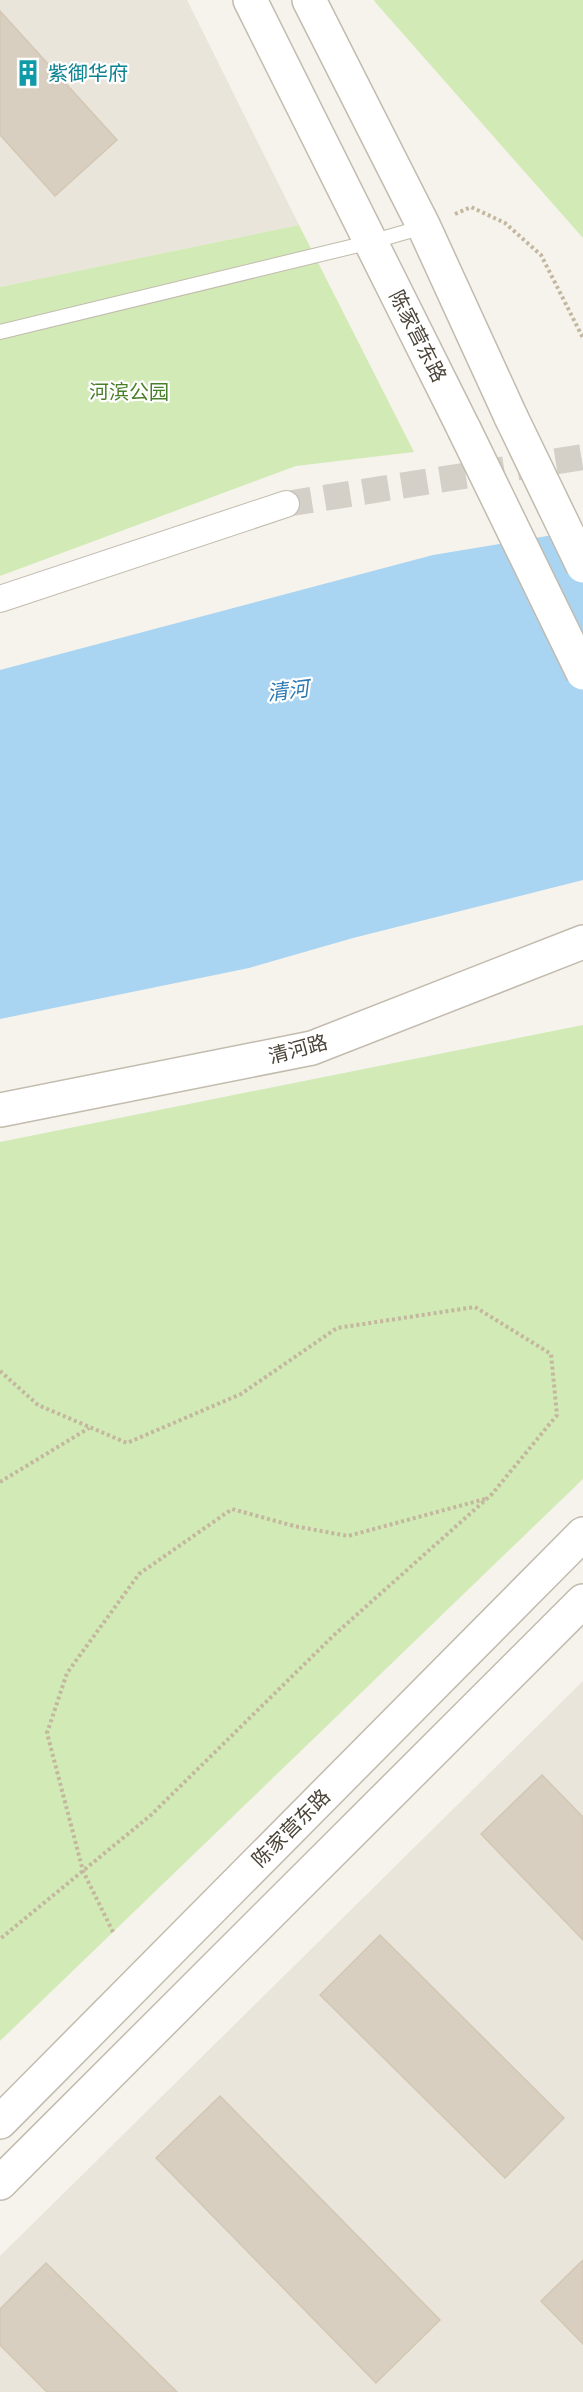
<svg xmlns="http://www.w3.org/2000/svg" width="583" height="2392" font-family="'PT Sans','Noto Sans SC',sans-serif">
<rect width="100%" height="100%" fill="#f6f3ec"/>
<path fill="#eae5da" d="M0,0H187L299,225L0,287Z
M583,1681V2392H0V2256Z"/>
<path fill="#d2eab5" d="M374,0H583V238L375,2Z
M299,225L414,452L296,466L0,576V287Z
M583,1025V1479L0,2041V1142Z"/>
<path fill="#a9d4f2" d="M583,530V880L353,938L249,968L0,1019V670L433,555Z"/>
<path fill="#d8cfc1" stroke="#d3c7b4" stroke-width="1.5" d="M0,11L117,140L55,196L0,135Z
M542,1775L583,1817V1940L481,1834Z
M380,1935L564,2118L505,2178L320,1995Z
M220,2096L440,2320L376,2383L156,2158Z
M583,2260V2344L541,2301Z
M46,2263L177,2392H47L0,2345V2309Z"/>
<g fill="none" stroke-linecap="round" stroke-linejoin="round">
<path stroke="#d4d0c8" stroke-width="26" stroke-dasharray="26 13" stroke-linecap="butt" d="M286,504L583,457"/>
<defs>
<path id="service" d="M0,332L371,242L423,227"/>
<path id="minor" d="M0,599L286,504"/>
<path id="tertiary" d="M250,0L464,429
M309,0L424,227L511,417
M0,1110L312,1048L583,942
M0,2122L583,1534
M0,2183L583,1601"/>
</defs>
<use href="#service" stroke="#c2bbae" stroke-width="16"/>
<use href="#minor" stroke="#c2bbae" stroke-width="28"/>
<use href="#tertiary" stroke="#c2bbae" stroke-width="36"/>
<path stroke="#c4b79f" stroke-width="4" stroke-dasharray="3 3" stroke-linecap="butt" d="M455,214L471,207L505,223L541,255L583,338
M0,1371L38,1405L127,1443L241,1394L337,1328L475,1307L551,1354L557,1415L492,1494L332,1637L151,1815L0,1939
M0,1482L89,1428
M113,1932L83,1871L47,1733L67,1673L139,1574L232,1509L294,1526L348,1536L485,1499"/>
<use href="#service" stroke="#fff" stroke-width="14"/>
<use href="#minor" stroke="#fff" stroke-width="26"/>
<use href="#tertiary" stroke="#fff" stroke-width="33"/>
<defs>
<path id="tertiary-bridge" d="M511,417L583,566
M464,429L583,673"/>
</defs>
<use href="#tertiary-bridge" stroke="#c2bbae" stroke-width="36" stroke-linecap="butt"/>
<use href="#tertiary-bridge" stroke="#fff" stroke-width="33"/>
</g>
<defs>
<symbol id="building-bare" viewBox="-9 -9 18 18"><path d="M-4-6H4V6H1V3H-1V6H-4ZM-2.5-4.3h1.7v1.8h-1.7ZM.8-4.3h1.7v1.8H.8ZM-2.5-1h1.7V.8h-1.7ZM.8-1h1.7V.8H.8Z" fill="#0f9aa8" stroke="#fff" stroke-width="2.5" paint-order="stroke"/></symbol>
</defs>
<g fill-rule="evenodd">
<use href="#building-bare" x="9" y="54" width="38" height="38"/>
</g>
<g text-anchor="middle" stroke-width="4.5" stroke-linejoin="round" paint-order="stroke">
<g font-size="20" fill="#0d838f" stroke="#fff" text-anchor="start">
<text x="48" y="80">紫御华府</text>
</g>
<g font-size="20" fill="#4b4439" stroke="#fff">
<text transform="translate(418 336) rotate(63)" y="7">陈家营东路</text>
<text transform="translate(298 1049) rotate(-15)" y="7">清河路</text>
<text transform="translate(291 1828) rotate(-45)" y="7">陈家营东路</text>
</g>
<g font-size="20" fill="#4a7f2a" stroke="#fff">
<text x="129" y="399">河滨公园</text>
</g>
<g font-size="21" font-style="italic" fill="#2e7ab2" stroke="#fff">
<text transform="translate(288 691) rotate(-7)" y="7">清河</text>
</g>
</g>
</svg>
